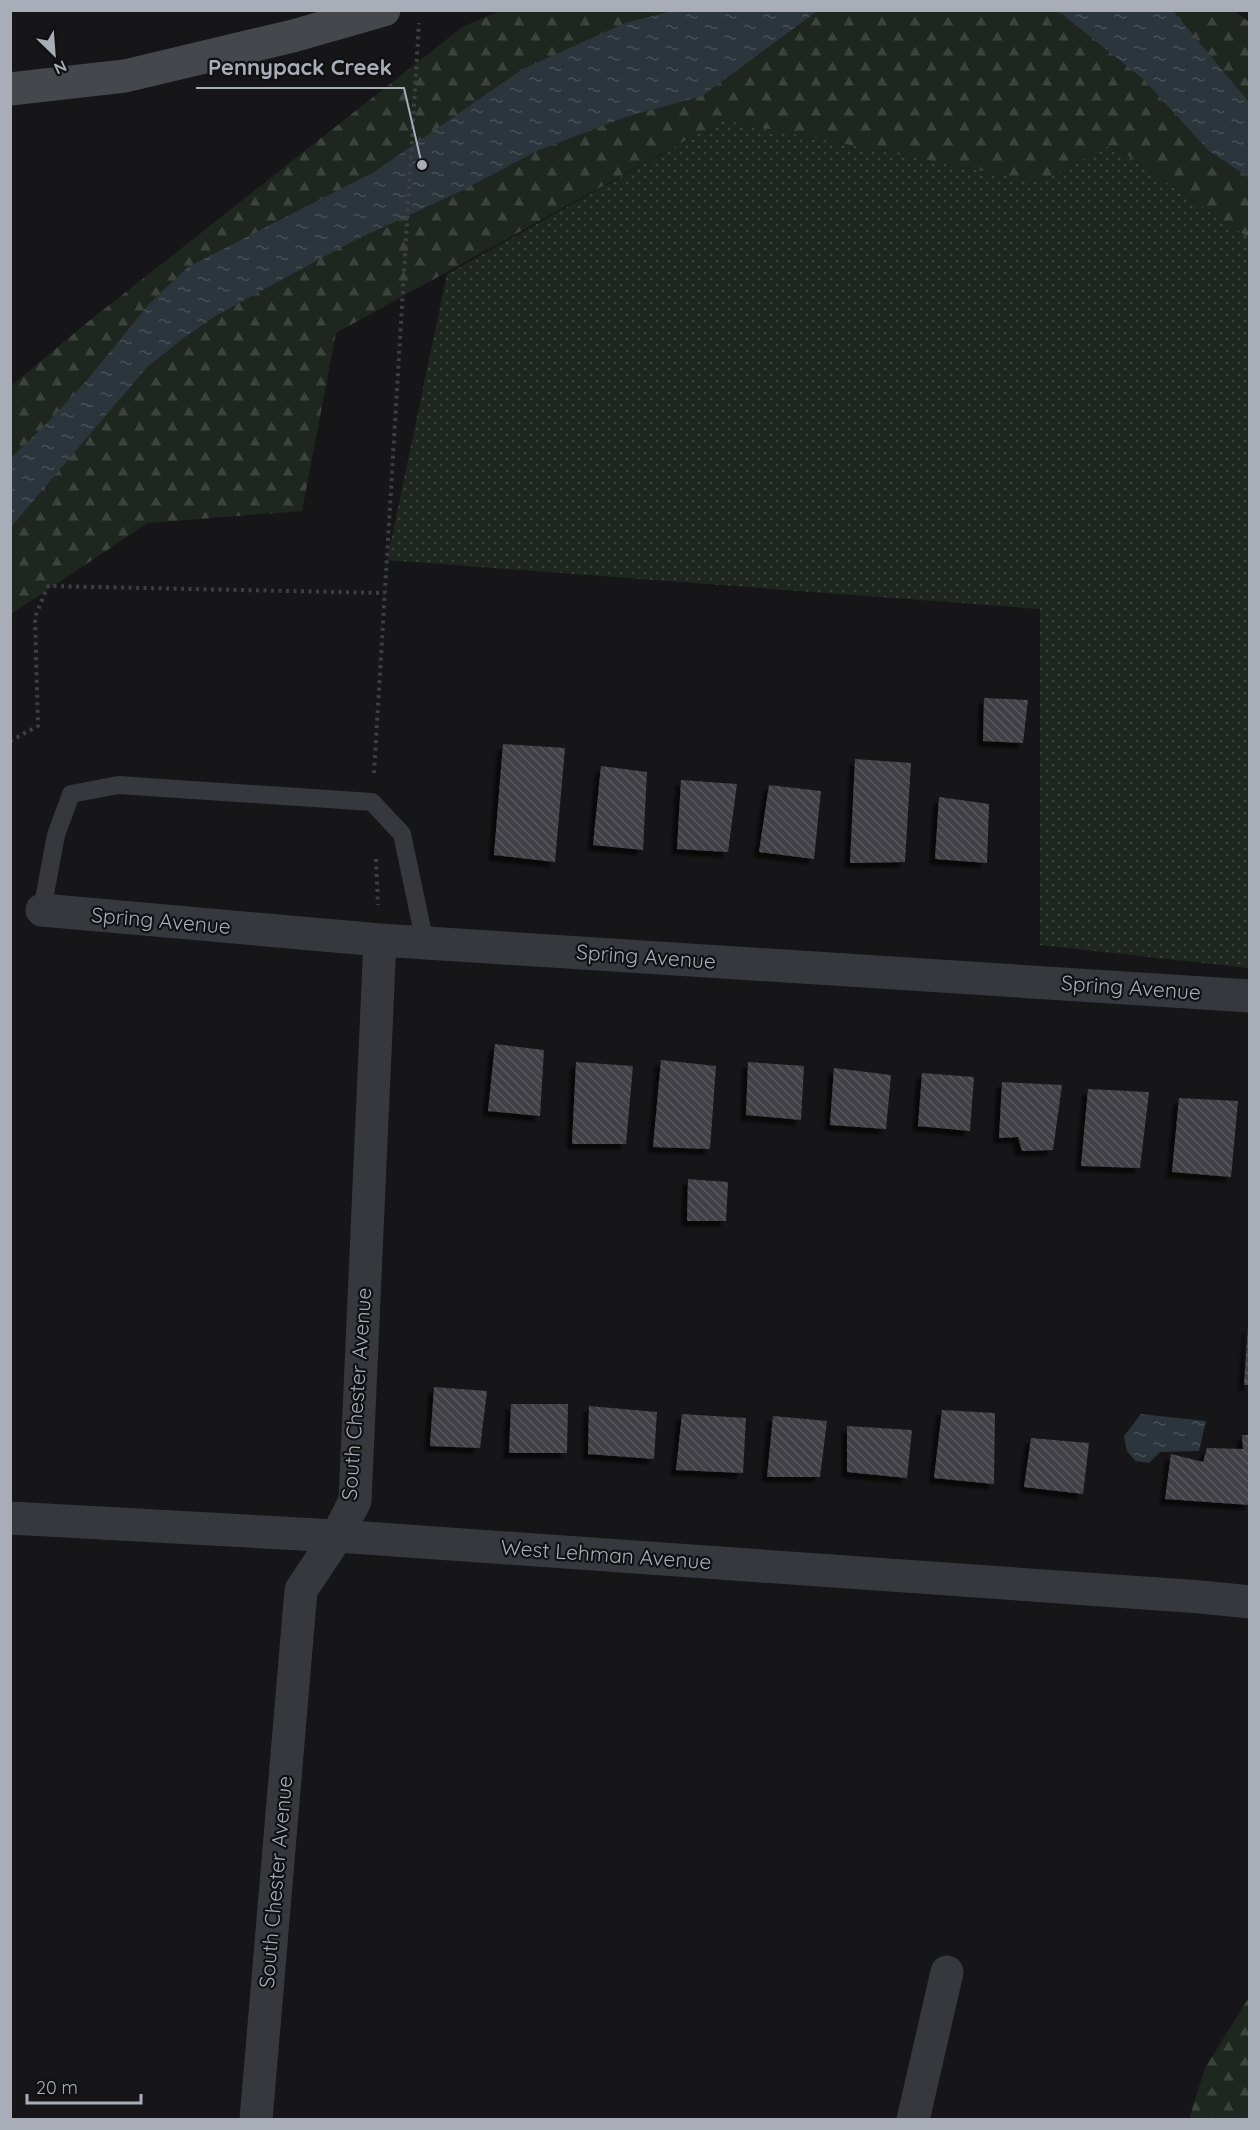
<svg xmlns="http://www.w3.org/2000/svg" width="1260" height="2130" font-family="Quicksand,sans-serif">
<defs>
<pattern id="forest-firs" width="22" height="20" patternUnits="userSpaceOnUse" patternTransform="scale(1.5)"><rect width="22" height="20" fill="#1e261f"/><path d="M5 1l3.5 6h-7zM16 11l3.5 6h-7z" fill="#3c433d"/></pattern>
<pattern id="park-dots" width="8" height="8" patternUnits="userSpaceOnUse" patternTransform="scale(1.5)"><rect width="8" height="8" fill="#1e261f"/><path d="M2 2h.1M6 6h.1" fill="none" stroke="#3c433d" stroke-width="1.8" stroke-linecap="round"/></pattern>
<pattern id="water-ripples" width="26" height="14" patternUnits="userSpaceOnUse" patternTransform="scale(1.5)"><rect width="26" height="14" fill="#2c353c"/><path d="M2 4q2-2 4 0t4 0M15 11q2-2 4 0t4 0" fill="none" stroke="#485056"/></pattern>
<pattern id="building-back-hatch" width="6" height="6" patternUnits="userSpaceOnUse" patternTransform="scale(1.5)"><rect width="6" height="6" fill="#404145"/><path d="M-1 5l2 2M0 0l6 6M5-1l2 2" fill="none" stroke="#595a5e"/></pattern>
<filter id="shadow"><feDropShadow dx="-5.5" dy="5.5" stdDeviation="1.5" flood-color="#0009"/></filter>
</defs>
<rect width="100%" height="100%" fill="#161618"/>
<path fill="url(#forest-firs)" d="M502,10H1233L1249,22V238L1112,145L1039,182L723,120L336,333L302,511L148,523L11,614V386L84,325L462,27Z
M1249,1997V2119H1189L1205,2068Z"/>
<path fill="url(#park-dots)" d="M723,120L1039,182L1111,145L1249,238V968L1040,945V609L387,560L447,274Z"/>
<path fill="url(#water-ripples)" d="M676,10L817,11L702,96L626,117L539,150L459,192L351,242L217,315L185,337L147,367L11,527V458L50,420L88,379L148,305L188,267L374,172L521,70L625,23Z
M1054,11H1173L1249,102V178L1208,150L1143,79L1062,14Z
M1141,1414L1206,1421L1199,1451L1160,1452L1149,1463L1135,1461L1127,1451L1124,1436Z"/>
<path fill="url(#building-back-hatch)" filter="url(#shadow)" d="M984,698L1028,700L1023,743L983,741Z
M503,744L565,748L555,862L494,855Z
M855,759L911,763L905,862L850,863Z
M601,766L647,772L643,850L593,845Z
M681,780L737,784L728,852L677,849Z
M769,785L821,791L814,859L759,852Z
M939,797L989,804L987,863L935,859Z
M495,1044L544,1050L540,1116L488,1111Z
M661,1060L716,1066L710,1149L653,1147Z
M576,1062L633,1066L626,1144H572Z
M748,1062L804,1066L801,1120L746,1115Z
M834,1068L891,1075L886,1129L830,1125Z
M922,1073L974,1077L970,1131L918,1126Z
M1002,1082L1062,1085L1053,1150L1022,1151L1018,1137L999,1138Z
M1088,1089L1149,1092L1140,1168L1081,1166Z
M1179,1098L1238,1101L1231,1177L1172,1172Z
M688,1179L728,1182L726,1221H687Z
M1248,1327H1250V1385H1244Z
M434,1387L487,1391L480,1448L430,1446Z
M511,1404H568L567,1453H509Z
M589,1406L657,1412L654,1459L588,1454Z
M942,1410L995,1413L994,1484L934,1478Z
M682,1414L746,1418L743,1473L676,1470Z
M773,1416L827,1421L820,1477H767Z
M847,1426L912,1430L907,1478L847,1472Z
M1242,1435H1250V1505L1165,1499L1171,1454L1203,1462L1207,1448L1243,1449Z
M1031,1438L1089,1443L1083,1494L1024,1487Z"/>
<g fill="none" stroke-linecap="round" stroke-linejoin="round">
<path stroke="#3d3f44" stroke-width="4" stroke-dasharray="3 4.5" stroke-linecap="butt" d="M10,741L38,726L35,617L48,586L385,593
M374,773L419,23
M376,859L378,905"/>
<path stroke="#37383d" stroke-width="18" d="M42,910L56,835L71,794L118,785L372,802L402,834L425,943"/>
<path stroke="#37383d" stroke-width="33" d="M42,910L380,940L1250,996
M10,1518L337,1536L1201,1597L1250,1602
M256,2120L301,1590L337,1536L355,1501L380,940
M913,2120L947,1972"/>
<path stroke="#45474d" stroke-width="33" d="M10,89L125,76L293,36L384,10"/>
</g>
<g text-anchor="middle" stroke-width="4.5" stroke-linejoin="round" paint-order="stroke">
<g font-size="21" fill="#a8adb8" stroke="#111113">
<text transform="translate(161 921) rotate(5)" y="7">Spring Avenue</text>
<text transform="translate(646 957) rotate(4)" y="7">Spring Avenue</text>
<text transform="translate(1131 988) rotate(4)" y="7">Spring Avenue</text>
<text transform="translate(357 1394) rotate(-86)" y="7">South Chester Avenue</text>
<text transform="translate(606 1555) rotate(4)" y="7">West Lehman Avenue</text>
<text transform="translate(276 1882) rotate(-85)" y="7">South Chester Avenue</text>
</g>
</g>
<path fill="none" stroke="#a8adb8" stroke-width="2" d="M422 165L404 88H196"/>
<circle fill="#a8adb8" stroke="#111113" stroke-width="2" cx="422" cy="165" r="6"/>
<g font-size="22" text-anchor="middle" font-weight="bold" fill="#a8adb8" stroke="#111113" stroke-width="4.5" stroke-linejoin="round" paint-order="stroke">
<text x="300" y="75">Pennypack Creek</text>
</g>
<rect width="1260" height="2130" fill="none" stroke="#a8adb8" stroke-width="24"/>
<g transform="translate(54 54) rotate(155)" stroke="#111113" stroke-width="4.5" paint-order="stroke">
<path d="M0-4.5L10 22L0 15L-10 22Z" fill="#a8adb8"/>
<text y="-9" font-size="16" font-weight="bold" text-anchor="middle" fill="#a8adb8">N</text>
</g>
<path d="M27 2094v9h114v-9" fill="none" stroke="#a8adb8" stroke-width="3"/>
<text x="36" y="2094" font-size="18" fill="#a8adb8" stroke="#111113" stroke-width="4.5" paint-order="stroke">20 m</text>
</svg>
